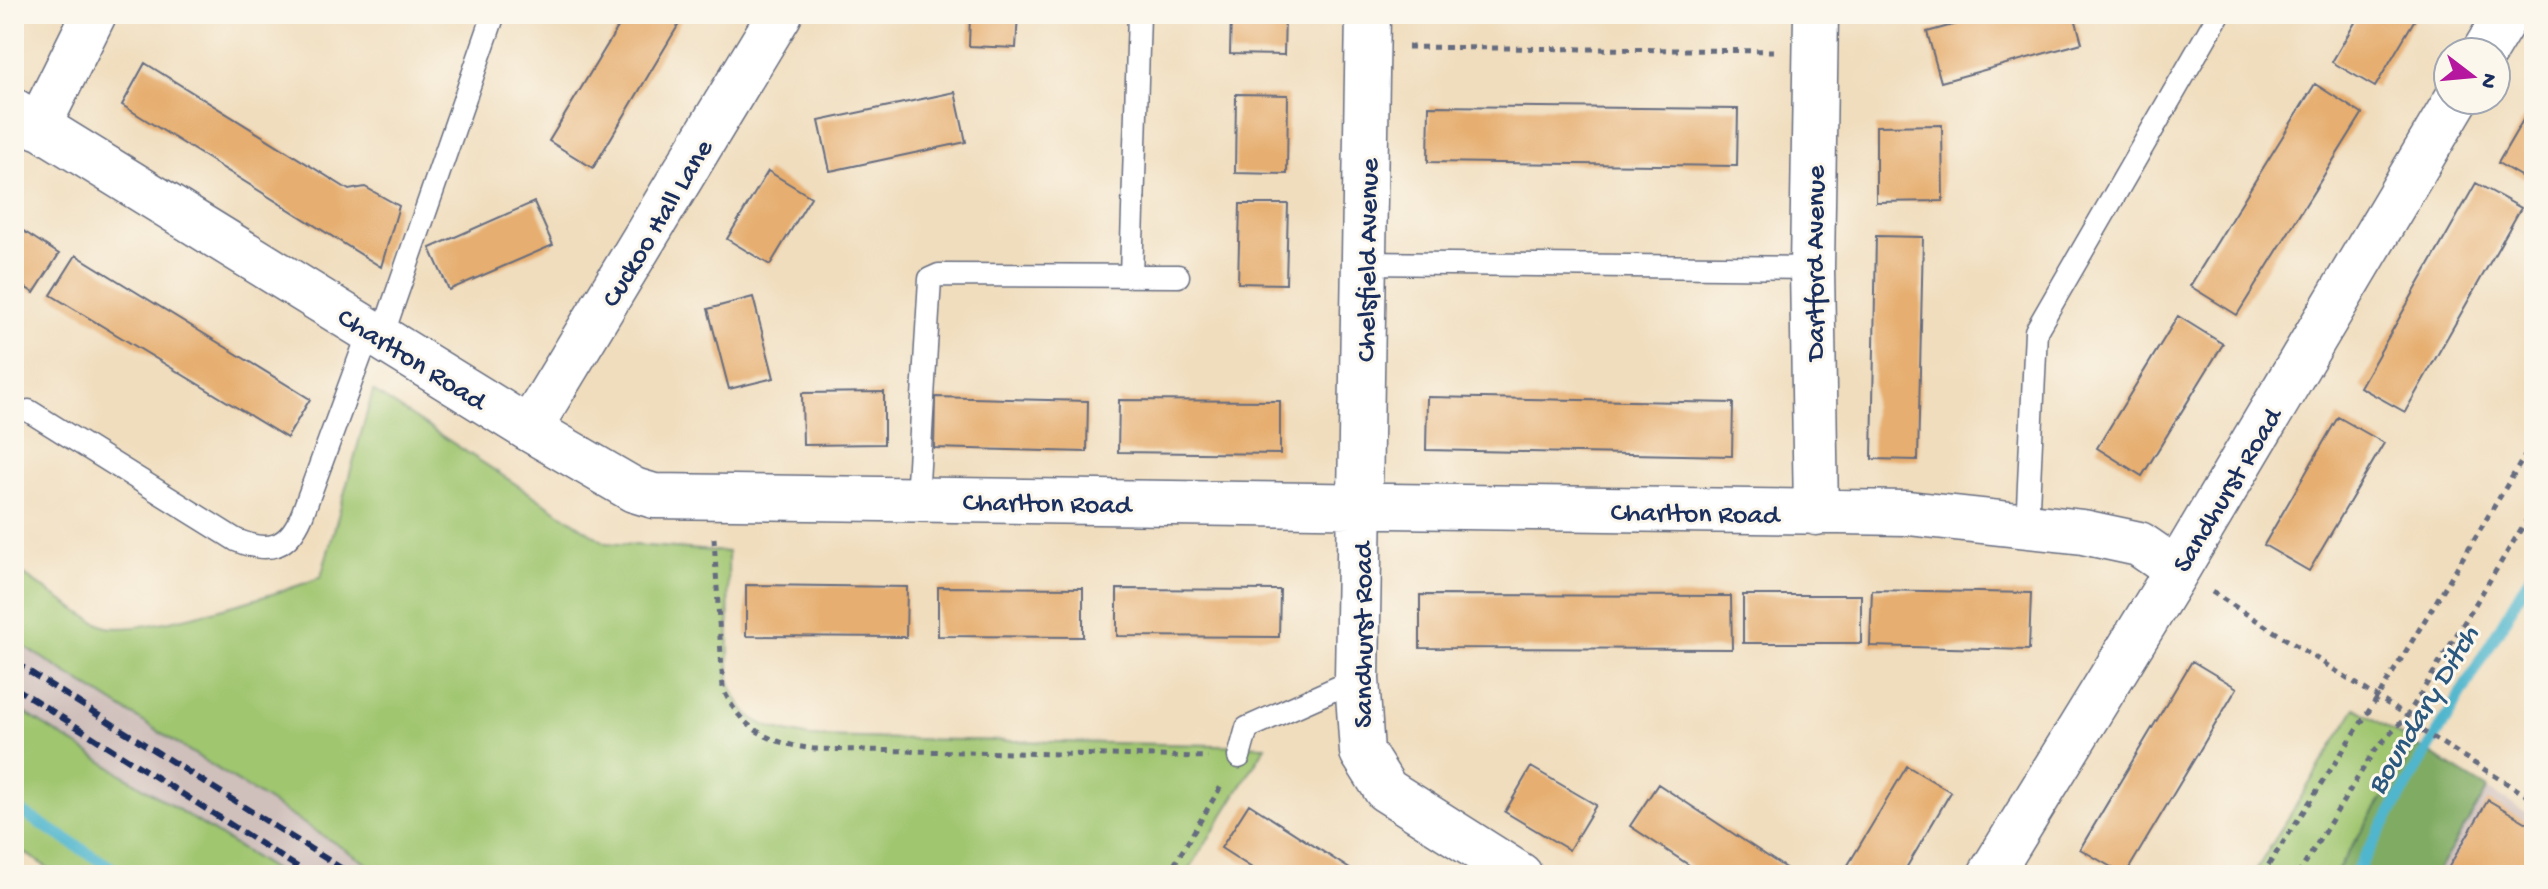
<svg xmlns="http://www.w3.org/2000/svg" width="2548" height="889" font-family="'Gochi Hand',sans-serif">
<rect width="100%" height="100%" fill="#fbf7ec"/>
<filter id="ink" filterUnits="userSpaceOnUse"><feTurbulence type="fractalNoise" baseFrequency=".0125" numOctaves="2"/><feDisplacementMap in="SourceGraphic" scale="16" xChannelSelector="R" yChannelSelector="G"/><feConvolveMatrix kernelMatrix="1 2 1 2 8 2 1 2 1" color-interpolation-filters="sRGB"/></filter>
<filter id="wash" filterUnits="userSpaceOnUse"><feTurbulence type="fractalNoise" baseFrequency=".006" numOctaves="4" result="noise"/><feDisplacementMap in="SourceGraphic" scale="32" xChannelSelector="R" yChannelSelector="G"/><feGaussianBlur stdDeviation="1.8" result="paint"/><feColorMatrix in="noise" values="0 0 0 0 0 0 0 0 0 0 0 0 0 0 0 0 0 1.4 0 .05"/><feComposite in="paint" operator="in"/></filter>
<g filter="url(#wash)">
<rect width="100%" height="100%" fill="#f0ddbd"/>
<path fill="#d0c0bc" d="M14,640L385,875H282L14,706Z
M2488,789L2534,818V875H2435Z"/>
<path fill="#a0c670" stroke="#5e7a67" stroke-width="2" d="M373,391L606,543L728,552L729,679C743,725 766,728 810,737L1266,746L1186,875H385L14,640V568C31,579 93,624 107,627C145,634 283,593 321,577Z
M14,706L282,875H59L14,846Z
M2356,708L2416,745L2334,875H2253Z"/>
<path fill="#80ab62" stroke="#4e6d60" stroke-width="2" d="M2416,745L2488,789L2435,875H2334Z"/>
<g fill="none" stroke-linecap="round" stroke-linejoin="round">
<path stroke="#4fb6cd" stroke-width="12" d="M14,807L123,875
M2354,875L2534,570"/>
</g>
<g id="blocks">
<path fill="#e6ae70" d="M626,14H685L593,168L549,141Z
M970,14H1018L1016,48L969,46Z
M1231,14H1285L1284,55L1230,54Z
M1993,14H2074L2082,43L1941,82L1927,32Z
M2360,14H2418L2375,87L2332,62Z
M145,63L349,190L365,187L399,206L381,267L122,105Z
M2315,84L2362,114L2237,315L2190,286Z
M955,92L966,142L830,171L819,121Z
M1236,94L1288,95L1287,174L1235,173Z
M2534,101V184L2498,163Z
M1429,106L1738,109L1737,166L1428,162Z
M1942,125L1943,201L1876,202V126Z
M768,171L811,197L770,265L727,239Z
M2476,183L2521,208L2405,412L2360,387Z
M534,202L553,245L449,290L430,248Z
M1240,204H1288L1286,284L1238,283Z
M14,225L59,254L34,293L14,280Z
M1876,236L1923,237L1918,460L1872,459Z
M76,255L310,399L287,438L51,295Z
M753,297L774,378L729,389L708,309Z
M2178,316L2223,344L2142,476L2097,448Z
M884,392V444L803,445L802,393Z
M935,397L1088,401L1087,452L934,448Z
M1427,397L1733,403L1732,456L1426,450Z
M1119,400L1280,401V454L1118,452Z
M2338,417L2384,443L2309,571L2264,545Z
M746,585L907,587L906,637L746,636Z
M938,587L1083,588V637L938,636Z
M1117,589L1280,590L1279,637L1117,636Z
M1872,590L2031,593L2029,650L1870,646Z
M1420,595L1731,596L1732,649L1420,648Z
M1743,595H1861V643H1743Z
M2192,661L2237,688L2125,875L2080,849Z
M1907,766L1951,792L1902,875H1842Z
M1531,767L1596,805L1569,850L1505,812Z
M1658,784L1787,869L1783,875H1704L1630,826Z
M2488,800L2534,827V875H2444Z
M1249,804L1359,875H1263L1221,848Z"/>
</g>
</g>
<g filter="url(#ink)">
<use href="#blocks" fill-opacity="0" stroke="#666c7f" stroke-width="2"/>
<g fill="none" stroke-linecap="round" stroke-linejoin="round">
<defs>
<path id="lane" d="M1365,263L1812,268
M1131,276L1139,14
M381,339L494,14
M29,411L236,540C269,554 288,548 302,515L370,330
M917,499L930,279L939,275L1178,276
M2027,528L2036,331L2219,14
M1239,757L1247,728L1357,679"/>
<path id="street" d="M1368,14L1357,679L1362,752L1386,790L1520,875
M2484,52L2507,14
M14,111L529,429L634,490L654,496L1908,513L2083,532L2139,544L2177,570
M38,127L94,14
M529,429L780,14
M1816,513L1812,268L1816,14
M1990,875L2177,570L2456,100"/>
</defs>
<use href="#lane" stroke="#666c7f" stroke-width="25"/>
<use href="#street" stroke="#666c7f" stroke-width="47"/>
<path stroke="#666c7f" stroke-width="5" stroke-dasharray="6 6" stroke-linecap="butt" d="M1408,47L1774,51
M714,538L723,688C740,730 772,744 815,749L1208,757
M2212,592L2407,716L2422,731L2534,800
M1168,875L1223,783
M2262,875L2378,697L2534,441
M2298,875L2374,751L2407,716L2534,508"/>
<use href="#lane" stroke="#fff" stroke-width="22"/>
<use href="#street" stroke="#fff" stroke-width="44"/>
<path stroke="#1b2f5e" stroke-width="6" stroke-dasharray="12 6" stroke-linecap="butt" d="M14,662L352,875
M14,687L310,875"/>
</g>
</g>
<g text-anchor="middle" stroke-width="6" stroke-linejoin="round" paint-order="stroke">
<g font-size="28" fill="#1b2f5e" stroke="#fbf7ec">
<text transform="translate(655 222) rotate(-59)" y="10">Cuckoo Hall Lane</text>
<text transform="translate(1365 260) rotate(-89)" y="10">Chelsfield Avenue</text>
<text transform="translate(1813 263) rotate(-90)" y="10">Dartford Avenue</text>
<text transform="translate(413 357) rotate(32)" y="10">Charlton Road</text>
<text transform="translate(2225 489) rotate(-59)" y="10">Sandhurst Road</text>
<text transform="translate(1047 501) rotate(1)" y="10">Charlton Road</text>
<text transform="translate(1695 511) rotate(1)" y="10">Charlton Road</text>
<text transform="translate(1361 635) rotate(-90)" y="10">Sandhurst Road</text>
</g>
<g font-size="30" font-style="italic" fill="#2b587f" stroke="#fbf7ec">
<text transform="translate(2421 709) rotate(-59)" y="10">Boundary Ditch</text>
</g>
</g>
<rect width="2548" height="889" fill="none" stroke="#fbf7ec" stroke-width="48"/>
<g transform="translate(2472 76) rotate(106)"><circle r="38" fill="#fbf7ec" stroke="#a1a7b3" stroke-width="2"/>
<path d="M0-6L14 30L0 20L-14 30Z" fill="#b5179e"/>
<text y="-12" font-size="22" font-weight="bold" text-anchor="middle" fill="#1b2f5e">N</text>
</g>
</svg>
